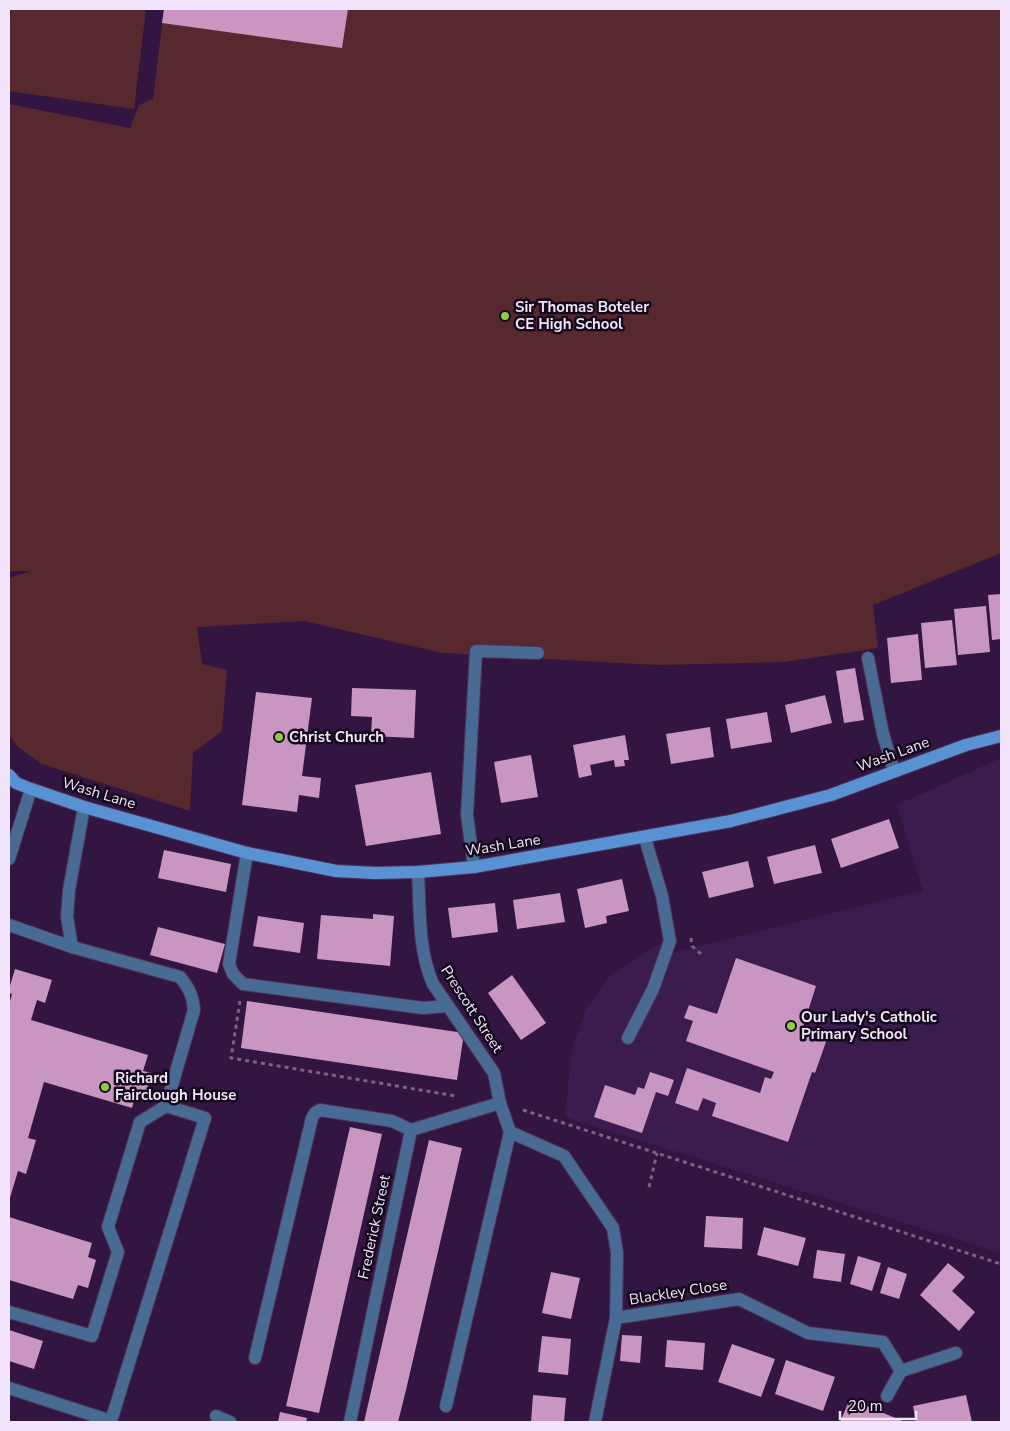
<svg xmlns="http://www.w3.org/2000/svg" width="1010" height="1431" font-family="'Nunito Sans',sans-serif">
<rect width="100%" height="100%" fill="#321641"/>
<path fill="#3c1c4e" d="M1001,758V1253L565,1117L572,1049L588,1003H591L610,976L664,941L671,953L923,891L897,805Z"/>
<path fill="#58282f" d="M11,9H146L134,109L9,91V31Z
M164,9H1001V553L873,605L878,648L784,662L657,665L442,653L304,621L197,627L202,664L227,670L222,731L193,753L190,811L42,764L19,748L9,735V578L31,571H9V104L130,128L139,105L153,99Z"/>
<path fill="#c896c0" d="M164,9H348L342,48L162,23Z
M1001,594V639L992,640L988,595Z
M986,606L990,652L958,655L954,609Z
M952,620L957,665L925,668L921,623Z
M918,634L922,680L891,683L887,638Z
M855,668L864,720L844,723L836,671Z
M352,688L416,690L414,738L371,736L372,717L351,716Z
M256,692L312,698L302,776L321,778L319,798L299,795L297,812L242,805Z
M825,695L832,723L791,733L785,705Z
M767,712L772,742L731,749L726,719Z
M710,727L714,757L671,764L666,734Z
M625,735L629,760H624L625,766L615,767L614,760L590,765L592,775L579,778L573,745Z
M531,755L538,797L501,803L494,762Z
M431,772L441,834L366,846L355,785Z
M889,819L899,848L841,868L831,839Z
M815,845L822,873L774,884L767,857Z
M164,850L231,864L226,892L158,878Z
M748,861L754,887L709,898L702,872Z
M622,879L629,911L606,916L607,923L585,928L577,889Z
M560,893L565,922L517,929L513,900Z
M495,903L498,932L452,938L448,908Z
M373,914L394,916L390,966L317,959L321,915L373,919Z
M258,916L304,923L300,953L253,946Z
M158,927L225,944L217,973L150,955Z
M736,958L816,986L802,1030L827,1039L815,1073L812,1072L788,1142L712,1116L716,1103L703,1098L698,1111L675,1103L687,1068L760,1093L765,1077L771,1079L774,1072L686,1041L693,1021L684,1018L689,1005L717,1014Z
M15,969L52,980L45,1003L37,1000L31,1020L148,1055L143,1071L152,1073L145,1096L136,1093L132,1108L44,1082L28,1138L36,1140L26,1174L18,1171L9,1201V1005L12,994L9,993V989Z
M512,975L546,1023L521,1040L488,993Z
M247,1001L464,1033L457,1080L241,1048Z
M650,1072L674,1080L668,1096L656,1092L642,1133L594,1117L605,1085L635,1095L638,1087L644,1089Z
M350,1127L382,1134L319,1413L286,1406Z
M429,1140L462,1148L406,1390L398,1422H364Z
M706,1216L743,1218L742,1249L704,1247Z
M9,1217L92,1243L88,1257L96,1260L88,1288L78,1285L73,1299L9,1280Z
M764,1227L806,1238L798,1266L757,1255Z
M817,1250L845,1254L841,1282L813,1278Z
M858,1256L881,1263L872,1291L850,1284Z
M948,1263L965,1277L952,1291L975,1312L959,1331L920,1295Z
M888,1267L907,1274L899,1299L880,1293Z
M551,1272L580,1278L571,1319L542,1313Z
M9,1330L43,1341L34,1369L9,1361Z
M622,1335L642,1336L640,1363L620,1361Z
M542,1336L571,1339L568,1375L538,1372Z
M667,1340L705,1343L703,1370L665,1367Z
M732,1344L775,1359L761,1397L718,1382Z
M786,1360L835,1377L823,1411L775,1394Z
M533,1395L566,1398L564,1422H531Z
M966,1395L972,1422H916L913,1406Z
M850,1399L905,1422H840Z
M280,1412L307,1418L306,1422H278Z"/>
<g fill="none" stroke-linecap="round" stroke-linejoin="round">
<defs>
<path id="lane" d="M868,658L883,734L894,771
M247,853L229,964L233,974L243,984L423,1008L448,1006
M9,859L31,789
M474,867L467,815L476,651L538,653
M9,925L72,947
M628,1038L653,989L670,941L662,896L645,838
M9,1312L92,1336L118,1252L108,1227L140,1122L166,1106
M255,1358L312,1118L315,1113L320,1110L392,1121L411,1130
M9,1388L111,1421L205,1118L166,1106L194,1010C193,996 189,988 180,977L72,947L67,917L69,890L84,807
M446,1406L510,1132
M216,1416L230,1422"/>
<path id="street" d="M418,872C420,909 418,950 433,984L494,1073L500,1103L510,1132L564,1156L613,1228L617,1253L616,1318L595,1422
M616,1318L739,1299L808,1333L883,1342L901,1371
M887,1396L901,1371L956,1353
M350,1422L411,1130L500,1103"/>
<path id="secondary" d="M9,775L16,783L31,789L84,807L247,853L336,871L375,873L418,872L474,867L731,821L831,795L966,745L1001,736"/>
</defs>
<use href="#lane" stroke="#4d335b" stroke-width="14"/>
<use href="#street" stroke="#4d335b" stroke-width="14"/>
<use href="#secondary" stroke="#4d335b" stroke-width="14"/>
<path stroke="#7a6386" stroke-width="3" stroke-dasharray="4 4" stroke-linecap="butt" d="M691,938L692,946L701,954
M240,1001L231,1058L456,1096
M523,1110L1001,1264
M649,1187L657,1153"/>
<use href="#lane" stroke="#476b93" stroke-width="12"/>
<use href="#street" stroke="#476b93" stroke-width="12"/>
<use href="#secondary" stroke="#5892d2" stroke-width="12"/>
</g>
<g fill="#8bce46" stroke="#14081b" stroke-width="2">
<circle cx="505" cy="316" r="5"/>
<circle cx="279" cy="737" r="5"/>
<circle cx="791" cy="1026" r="5"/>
<circle cx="105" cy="1087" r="5"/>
</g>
<g text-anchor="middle" stroke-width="5" stroke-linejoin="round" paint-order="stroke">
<g font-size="15" font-weight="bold" fill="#f2e5fb" stroke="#14081b" text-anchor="start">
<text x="515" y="312">Sir Thomas Boteler<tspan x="515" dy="17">CE High School</tspan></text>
<text x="289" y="742">Christ Church</text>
<text x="801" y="1022">Our Lady's Catholic<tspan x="801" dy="17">Primary School</tspan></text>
<text x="115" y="1083">Richard<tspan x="115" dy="17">Fairclough House</tspan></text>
</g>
<g font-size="15" fill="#f2e5fb" stroke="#14081b">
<text transform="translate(893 754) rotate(-20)" y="5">Wash Lane</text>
<text transform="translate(99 793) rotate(17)" y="5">Wash Lane</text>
<text transform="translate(503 845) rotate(-9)" y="5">Wash Lane</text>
<text transform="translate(472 1009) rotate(57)" y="5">Prescott Street</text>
<text transform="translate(374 1227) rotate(-78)" y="5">Frederick Street</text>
<text transform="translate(678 1292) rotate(-9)" y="5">Blackley Close</text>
</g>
</g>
<rect width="1010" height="1431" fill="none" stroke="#f2e5fb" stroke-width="20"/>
<path d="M840 1411v8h76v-8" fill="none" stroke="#f2e5fb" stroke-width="2.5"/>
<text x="848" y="1411" font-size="15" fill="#f2e5fb" stroke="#14081b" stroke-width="4" paint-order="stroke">20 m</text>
</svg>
